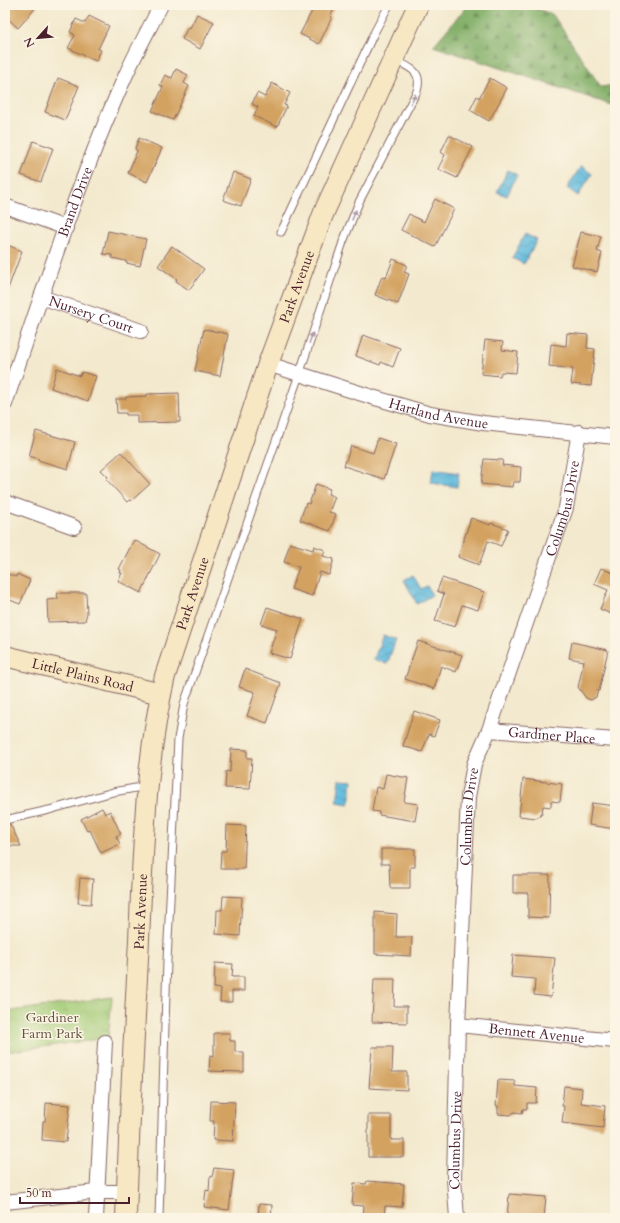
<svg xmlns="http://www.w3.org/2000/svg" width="620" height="1223" font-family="Cardo,serif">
<defs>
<pattern id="forest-firs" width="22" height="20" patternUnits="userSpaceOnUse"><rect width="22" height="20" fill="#82af68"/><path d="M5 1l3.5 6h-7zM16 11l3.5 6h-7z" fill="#6c8e56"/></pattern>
<pattern id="park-crowns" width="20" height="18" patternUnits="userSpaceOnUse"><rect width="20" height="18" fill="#a3cb77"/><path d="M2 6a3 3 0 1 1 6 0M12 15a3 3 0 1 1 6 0" fill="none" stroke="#8eae67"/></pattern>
<pattern id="water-waves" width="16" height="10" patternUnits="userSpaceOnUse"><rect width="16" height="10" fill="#5fbadd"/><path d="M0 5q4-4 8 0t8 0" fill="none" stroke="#5097b3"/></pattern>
</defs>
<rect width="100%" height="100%" fill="#fcf5e5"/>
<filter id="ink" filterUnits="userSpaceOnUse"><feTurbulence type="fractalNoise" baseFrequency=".025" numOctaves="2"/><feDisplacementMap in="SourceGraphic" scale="8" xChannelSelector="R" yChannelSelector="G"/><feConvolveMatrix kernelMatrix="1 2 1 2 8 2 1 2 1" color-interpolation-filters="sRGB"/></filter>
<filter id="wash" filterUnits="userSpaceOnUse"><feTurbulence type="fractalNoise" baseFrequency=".012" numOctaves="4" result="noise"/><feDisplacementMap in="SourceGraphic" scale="16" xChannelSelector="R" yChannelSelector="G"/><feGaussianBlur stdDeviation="0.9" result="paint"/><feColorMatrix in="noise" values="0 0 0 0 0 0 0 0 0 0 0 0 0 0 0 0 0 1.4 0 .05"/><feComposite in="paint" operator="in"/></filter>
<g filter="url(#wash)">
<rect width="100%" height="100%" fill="#f3e9ce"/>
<path fill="url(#forest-firs)" stroke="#66674a" d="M468,5H528L553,15L601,87L615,85V106L433,46Z"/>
<path fill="url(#park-crowns)" stroke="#767551" d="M112,997L108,1038L5,1052V1012Z"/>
<path fill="url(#water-waves)" stroke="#546c84" d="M581,166L592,174L578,196L567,188Z
M508,170L517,175L507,196L497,192Z
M525,234L537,240L524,264L512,258Z
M433,469L459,473L457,487L431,483Z
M413,575L421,589L427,586L432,595L417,604L404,580Z
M383,635L396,640L387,664L374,659Z
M340,779L352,780L349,804L337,802Z"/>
<g id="blocks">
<path fill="#d3a261" d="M9,5H38L18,28L5,16V10Z
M317,5H336L330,16L332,17L319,44L300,34L313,9H315Z
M197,14L214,22L200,49L182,39L188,27L190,28Z
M89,16L109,26L98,49L101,50L96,61L68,48L75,35L70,32L76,19L85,23Z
M176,69L188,75L184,83L189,86L173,120L152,111L163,87L160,85L165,75L172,78Z
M58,78L79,86L65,120L45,112Z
M490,78L507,88L489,121L470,110L477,96L479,98Z
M272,83L290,93L284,105L287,106L277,127L254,116L258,107L252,104L257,93L265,97Z
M449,135L473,147L457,178L438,169L445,155L441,152Z
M139,138L162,148L147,182L128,173L137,151L135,148Z
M33,141L53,148L41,182L21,175Z
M233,172L251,179L241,206L223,200Z
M435,199L454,209L435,247L401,230L409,214L424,222Z
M108,231L146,239L140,266L126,263V261L112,258V255L103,254Z
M581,232L601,236L597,251L602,253L597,272L572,266Z
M5,244L22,251L6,294H5Z
M172,246L204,269L189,290L176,281L177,279L158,266Z
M393,259L407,265L404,272L409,274L398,304L375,295L382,276L386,278Z
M204,329L228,334L220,376L195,371Z
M567,333L588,335L587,348L595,349L591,386L571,384L573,369L549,366L551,344L566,346Z
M363,335L400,348L393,367L381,362L380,365L356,356Z
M485,340L503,342L502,350L518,352L516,373L501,372L500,376L481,374Z
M57,368L80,376L82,372L96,376L88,401L51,388Z
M179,393L180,422L137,423V415H126V413H117L116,399H126V397L147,396V394Z
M36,431L75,442L68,469L38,460L39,459L29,456Z
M378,438L396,444L384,479L344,466L351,446L373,453Z
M121,452L150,484L131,501L130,500L127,502L106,479L108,477L101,470Z
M484,459L503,460L502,465L521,467L520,482H513L512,487L481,484Z
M316,484L330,489L328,494L335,497L329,512L336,514L330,531L300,520L306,503L309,504Z
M471,518L490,525L491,523L508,529L501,546L488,541L479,565L458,557Z
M134,540L160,554L141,593L118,581L122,573H120L121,570L119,569Z
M290,543L313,550L314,546L325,550L323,556L334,559L329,575L320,572L312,596L291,589L299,567L284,562Z
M601,568L615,574V616L600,609L608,590L594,584Z
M5,573L16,577L17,574L30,580L20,604L5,598Z
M442,578L484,592L478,610L462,605L455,627L435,621L444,594L437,591Z
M57,593H86L87,613L85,621L48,622L47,600L58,599Z
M267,607L303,619L290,659L269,653L277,629L261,624Z
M418,641L462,655L456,672L441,666L434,689L405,679Z
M572,642L608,650L599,691L598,690L596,697L591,700L586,698L578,687L584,661L569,658Z
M245,669L281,683L267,723L247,716L255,692L239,687Z
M414,711L440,720L434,736L429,734L422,752L403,746Z
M231,749L247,750V758H252L250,789L225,788L226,771L230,772Z
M386,774L408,778L404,802L418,804L415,821L379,815V812L372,811L376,787L383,789Z
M523,779L562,784L560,802L551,801V807L543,806L542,813L536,818L519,816Z
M592,803L615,806V829L589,825Z
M102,808L105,814L110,811L121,834L116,836L120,844L101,853L90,830L87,831L81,819Z
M10,824L21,846H5V825Z
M227,825L246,826L244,869H220L221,851H226Z
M381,849H415V867H410V888H390L389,864H381Z
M513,875H550L549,918L528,917V893H513Z
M80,878L93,879L91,904L78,903Z
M223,896L242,897L240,936L216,934L217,910H222Z
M375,912L397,914L396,937H412L411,956L375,954Z
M513,955L555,958L551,997L534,995L535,979L511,977Z
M215,963L233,964L232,977H244V991H232V1002H220L221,989L214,988Z
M374,979H395L394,1006H407V1023L372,1022Z
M214,1033H230V1041H235V1052H244V1072L209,1071L210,1055L214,1056Z
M372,1047H393L392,1072H407V1090L369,1088Z
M498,1080L515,1081V1086L537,1088L536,1103H527V1109H523L522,1113L514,1112L511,1115L498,1114V1106H496Z
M564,1086L582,1088L581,1103L605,1106L603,1128L562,1123L564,1106H562Z
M211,1101L235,1102L233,1141L213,1140L214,1121H210Z
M46,1103L70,1105L66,1142L42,1140L43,1121H45Z
M368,1115H391V1140H404V1157H368Z
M214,1168L234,1170L229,1210L204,1207L206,1190L209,1191L210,1177H212Z
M367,1181L404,1184L402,1207L385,1206L384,1218H363L364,1206L352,1205L354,1183L366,1184Z
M509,1194L546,1197L544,1218H507Z
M259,1204L272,1205L271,1218H258Z"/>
</g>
</g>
<g filter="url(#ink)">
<use href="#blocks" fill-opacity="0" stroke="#856664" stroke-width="1"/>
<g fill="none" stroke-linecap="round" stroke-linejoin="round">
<defs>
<path id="lane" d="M281,232L374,33L389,5
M5,820L49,810L113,792L147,786
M159,1218L167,961L178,739L184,704L299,375L343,242L359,202L417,91C423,71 410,68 395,60"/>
<g id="street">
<path d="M5,206L66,228"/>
<path id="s1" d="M41,297L141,331"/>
<path id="s2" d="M268,364L372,397L430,414L483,423L615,437"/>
<path id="s3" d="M5,404C42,295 77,184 124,79C135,54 149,29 161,5"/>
<path d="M5,502L74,527"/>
<path id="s4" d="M489,730L615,740"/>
<path id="s5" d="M458,1025L615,1041"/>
<path d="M5,1202L96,1192H127"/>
<path d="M96,1218L105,1042"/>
<path id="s6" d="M457,1218L454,1179L458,1025L468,797L474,764L489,730L566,508L579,432"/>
</g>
<g id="secondary">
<path id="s7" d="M5,656L161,694"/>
<path id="s8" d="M126,1218C129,1125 134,1033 139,940C143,852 145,762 165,676L268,364L324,212L418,5"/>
</g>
</defs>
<use href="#lane" stroke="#856664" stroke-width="9"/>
<use href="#street" stroke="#856664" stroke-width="16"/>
<use href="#secondary" stroke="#856664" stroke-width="22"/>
<use href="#lane" stroke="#fff" stroke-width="7"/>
<use href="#street" stroke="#fff" stroke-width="14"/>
<use href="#secondary" stroke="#f7e8c3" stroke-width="20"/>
</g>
<defs><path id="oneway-solid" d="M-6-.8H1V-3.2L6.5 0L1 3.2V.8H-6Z"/></defs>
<g fill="#ae9aa0">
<use href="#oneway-solid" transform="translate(413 99) rotate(-63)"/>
<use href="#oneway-solid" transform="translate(354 215) rotate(-68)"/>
<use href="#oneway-solid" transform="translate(311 338) rotate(-72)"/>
</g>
</g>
<g text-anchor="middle" stroke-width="3" stroke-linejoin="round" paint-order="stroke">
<g font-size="14" fill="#4a1f2b" stroke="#fcf5e5">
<text dy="5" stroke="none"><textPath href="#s3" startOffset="214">Brand Drive</textPath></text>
<text dy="5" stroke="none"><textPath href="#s8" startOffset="955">Park Avenue</textPath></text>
<text dy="5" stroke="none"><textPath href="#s1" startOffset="53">Nursery Court</textPath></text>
<text dy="5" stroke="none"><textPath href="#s2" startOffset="178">Hartland Avenue</textPath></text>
<text dy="5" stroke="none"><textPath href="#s6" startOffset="726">Columbus Drive</textPath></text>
<text dy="5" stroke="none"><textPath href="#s8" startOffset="631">Park Avenue</textPath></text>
<text dy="5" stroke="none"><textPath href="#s7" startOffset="80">Little Plains Road</textPath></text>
<text dy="5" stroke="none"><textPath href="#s4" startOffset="63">Gardiner Place</textPath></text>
<text dy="5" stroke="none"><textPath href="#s6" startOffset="402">Columbus Drive</textPath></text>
<text dy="5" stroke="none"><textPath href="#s8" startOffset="307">Park Avenue</textPath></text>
<text dy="5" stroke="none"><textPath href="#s5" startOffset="79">Bennett Avenue</textPath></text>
<text dy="5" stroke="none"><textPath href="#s6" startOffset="78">Columbus Drive</textPath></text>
</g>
<g font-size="14" fill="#655342" stroke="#fcf5e5">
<text x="52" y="1022">Gardiner<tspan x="52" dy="16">Farm Park</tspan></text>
</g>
</g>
<rect width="620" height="1223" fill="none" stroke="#fcf5e5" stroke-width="20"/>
<g transform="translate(38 38) rotate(243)" stroke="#fcf5e5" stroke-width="3" paint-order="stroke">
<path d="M0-3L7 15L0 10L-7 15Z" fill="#4a1f2b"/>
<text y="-6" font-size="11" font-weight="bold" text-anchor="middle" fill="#4a1f2b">N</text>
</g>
<path d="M20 1197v6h109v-6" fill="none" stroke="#4a1f2b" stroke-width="2"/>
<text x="26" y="1197" font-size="12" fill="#4a1f2b" stroke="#fcf5e5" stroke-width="3" paint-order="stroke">50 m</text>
</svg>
